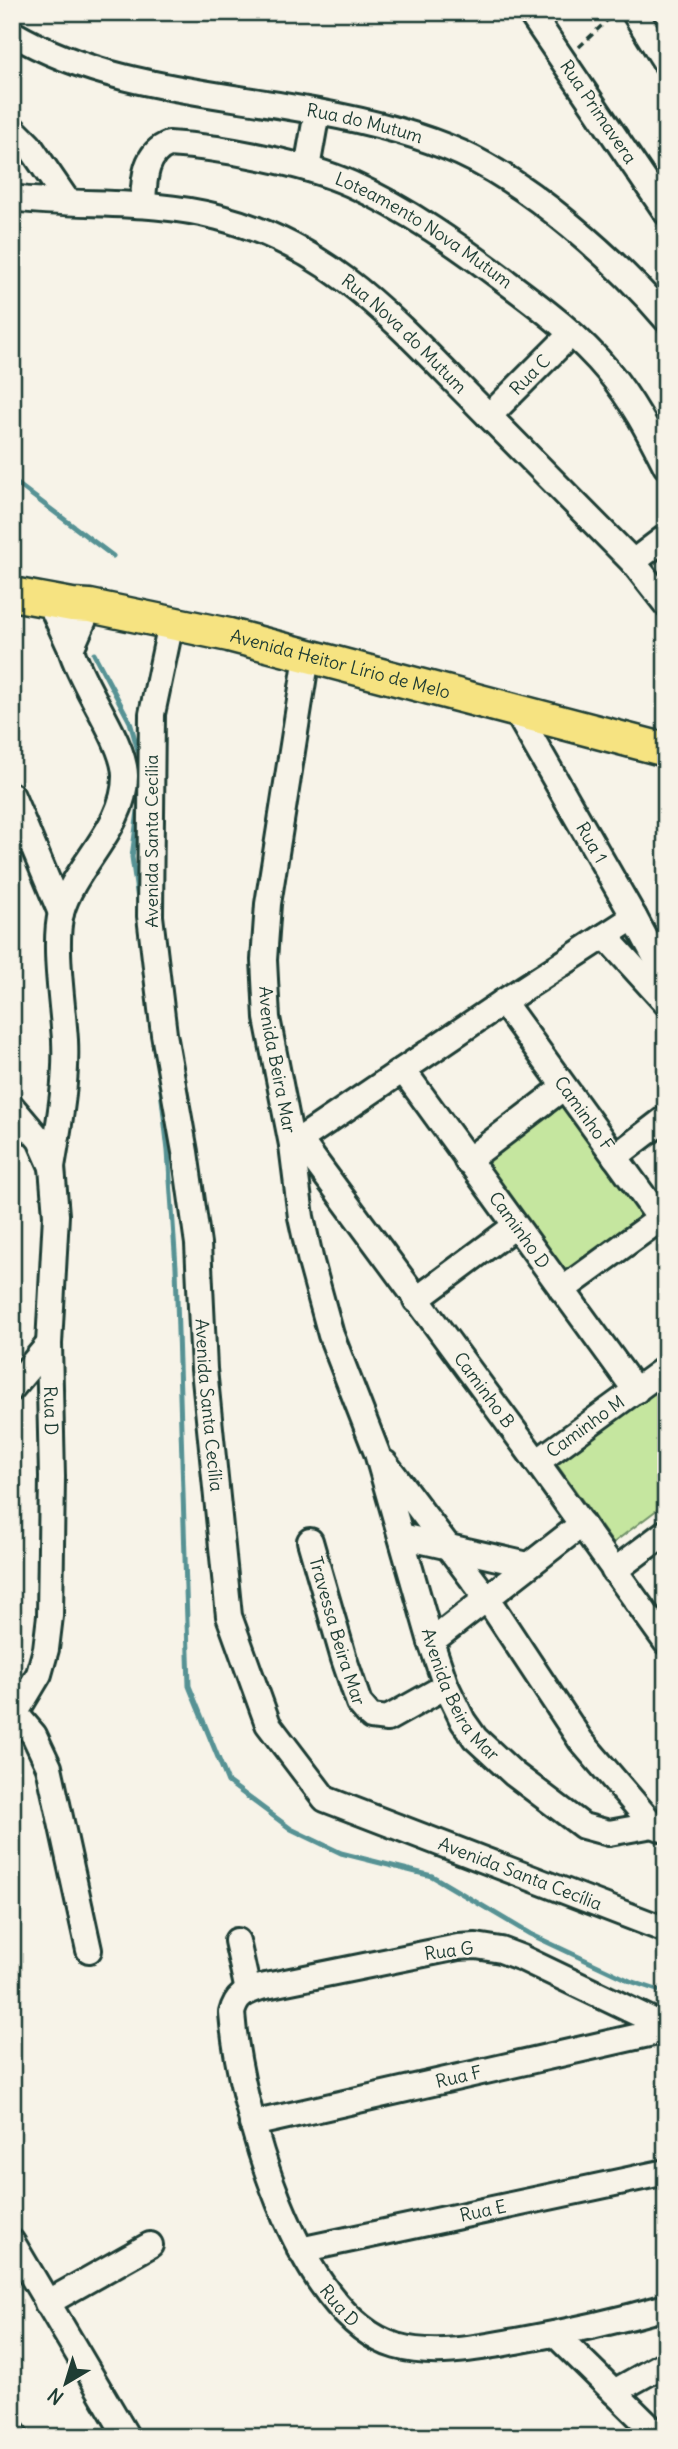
<svg xmlns="http://www.w3.org/2000/svg" width="678" height="2449" font-family="Delius,sans-serif">
<rect width="100%" height="100%" fill="#f7f3e8"/>
<filter id="ink" filterUnits="userSpaceOnUse"><feTurbulence type="fractalNoise" baseFrequency=".0143" numOctaves="2"/><feDisplacementMap in="SourceGraphic" scale="14" xChannelSelector="R" yChannelSelector="G"/><feConvolveMatrix kernelMatrix="1 2 1 2 8 2 1 2 1" color-interpolation-filters="sRGB"/></filter>
<g filter="url(#ink)">
<path fill="#c5e69f" stroke="#72926a" stroke-width="2" d="M561,1102L646,1218L563,1279L478,1163Z
M666,1383V1503L613,1543L557,1465Z"/>
<g fill="none" stroke-linecap="round" stroke-linejoin="round">
<path stroke="#569294" stroke-width="5" d="M12,480L113,556
M94,654L130,722L141,761
M139,907L132,857L140,795
M159,1073L168,1151L176,1267L189,1686L228,1782L291,1829L341,1853L432,1876L530,1934L630,1981L666,1993"/>
<defs>
<g id="minor">
<path id="s1" d="M530,12L666,212"/>
<path d="M634,12L666,63"/>
<path id="s2" d="M12,33C106,88 214,92 318,112C367,121 416,133 461,153C531,185 616,260 666,319"/>
<path d="M12,128L29,145L68,202"/>
<path d="M307,168L317,112"/>
<path id="s3" d="M12,198C81,207 150,199 218,217C329,246 391,317 469,396C524,451 578,507 633,562L666,604"/>
<path id="s4" d="M143,204C144,181 144,153 169,144C221,147 304,163 351,184C407,209 459,246 508,283C543,309 580,337 608,371C632,400 649,432 666,466"/>
<path id="s5" d="M489,416L571,334"/>
<path d="M633,562L666,537"/>
<path d="M49,601L71,649"/>
<path id="s6" d="M171,623L152,714L150,916L164,1034L185,1152L198,1244L204,1369L229,1616L268,1724L325,1799L666,1930"/>
<path id="s7" d="M307,656L268,904L264,960L267,1018L292,1145L301,1217L311,1262L331,1335L377,1453L431,1642L446,1686L463,1721L475,1738L514,1774L583,1826L609,1833L653,1825"/>
<path id="s8" d="M515,709L634,917L666,977"/>
<path d="M12,796L61,913"/>
<path d="M605,936L666,1003"/>
<path id="s9" d="M503,1002L666,1227"/>
<path id="s10" d="M403,1070L636,1391"/>
<path id="s11" d="M12,1107L40,1140L52,1167L56,1215L49,1344L52,1477L50,1616L46,1649L39,1674L12,1719"/>
<path id="s12" d="M299,1139L537,1462L666,1642"/>
<path d="M292,1145L503,1002L634,917"/>
<path d="M615,1157L666,1118"/>
<path d="M467,1161L564,1087"/>
<path d="M52,1167C59,1124 67,1083 65,1040C63,1006 53,945 61,913C74,865 126,828 125,775C124,741 82,687 71,649L90,606"/>
<path d="M562,1290L660,1219"/>
<path d="M416,1300L515,1226"/>
<path d="M12,1388L49,1344"/>
<path id="s13" d="M537,1462L666,1368"/>
<path d="M385,1463L486,1597L581,1741L653,1825L665,1830"/>
<path d="M401,1536L528,1565"/>
<path id="s14" d="M310,1541L344,1659L359,1703L371,1717L387,1719L446,1686"/>
<path d="M614,1571L666,1532"/>
<path d="M431,1642L582,1524"/>
<path d="M16,1714L34,1735L49,1767L89,1950"/>
<path d="M237,1941L248,1991"/>
<path id="s15" d="M666,2027L522,1958L501,1950L476,1946L458,1947L261,1987C245,1992 236,1996 232,2013C239,2105 296,2316 396,2346C435,2357 477,2348 516,2341C567,2332 617,2321 666,2307"/>
<path id="s16" d="M252,2124L666,2030"/>
<path d="M12,2242L127,2437"/>
<path id="s17" d="M300,2250L666,2172"/>
<path d="M47,2303L150,2245"/>
<path d="M555,2334L660,2437"/>
<path d="M614,2392L666,2363"/>
<path d="M12,2431L16,2437"/>
</g>
<g id="major">
<path id="s18" d="M12,594L72,605L90,606L229,635L666,750"/>
</g>
</defs>
<use href="#minor" stroke="#1f3d34" stroke-width="30"/>
<use href="#major" stroke="#1f3d34" stroke-width="37"/>
<path stroke="#1f3d34" stroke-width="3.5" stroke-dasharray="7 5" stroke-linecap="butt" d="M579,47L614,14"/>
<use href="#minor" stroke="#f7f3e8" stroke-width="24"/>
<use href="#major" stroke="#f6e381" stroke-width="32"/>
</g>
</g>
<g text-anchor="middle" stroke-width="5" stroke-linejoin="round" paint-order="stroke">
<g font-size="18" fill="#1f3d34" stroke="#f7f3e8">
<text dy="6" stroke="none"><textPath href="#s1" startOffset="121">Rua Primavera</textPath></text>
<text dy="6" stroke="none"><textPath href="#s2" startOffset="366">Rua do Mutum</textPath></text>
<text dy="6" stroke="none"><textPath href="#s4" startOffset="343">Loteamento Nova Mutum</textPath></text>
<text dy="6" stroke="none"><textPath href="#s3" startOffset="430">Rua Nova do Mutum</textPath></text>
<text dy="6" stroke="none"><textPath href="#s5" startOffset="58">Rua C</textPath></text>
<text dy="6" stroke="none"><textPath href="#s18" startOffset="336">Avenida Heitor Lírio de Melo</textPath></text>
<text transform="translate(152 841) rotate(-90)" y="6">Avenida Santa Cecília</text>
<text dy="6" stroke="none"><textPath href="#s8" startOffset="154">Rua 1</textPath></text>
<text dy="6" stroke="none"><textPath href="#s7" startOffset="408">Avenida Beira Mar</textPath></text>
<text dy="6" stroke="none"><textPath href="#s9" startOffset="138">Caminho F</textPath></text>
<text dy="6" stroke="none"><textPath href="#s10" startOffset="198">Caminho D</textPath></text>
<text dy="6" stroke="none"><textPath href="#s12" startOffset="312">Caminho B</textPath></text>
<text dy="6" stroke="none"><textPath href="#s6" startOffset="788">Avenida Santa Cecília</textPath></text>
<text dy="6" stroke="none"><textPath href="#s11" startOffset="317">Rua D</textPath></text>
<text dy="6" stroke="none"><textPath href="#s13" startOffset="60">Caminho M</textPath></text>
<text dy="6" stroke="none"><textPath href="#s14" startOffset="94">Travessa Beira Mar</textPath></text>
<text dy="6" stroke="none"><textPath href="#s7" startOffset="1073">Avenida Beira Mar</textPath></text>
<text dy="6" stroke="none"><textPath href="#s6" startOffset="1418">Avenida Santa Cecília</textPath></text>
<text transform="translate(449 1951) rotate(-7)" y="6">Rua G</text>
<text dy="6" stroke="none"><textPath href="#s16" startOffset="212">Rua F</textPath></text>
<text dy="6" stroke="none"><textPath href="#s17" startOffset="187">Rua E</textPath></text>
<text dy="6" stroke="none"><textPath href="#s15" startOffset="784">Rua D</textPath></text>
</g>
</g>
<rect width="678" height="2449" fill="none" stroke="#f7f3e8" stroke-width="42"/>
<rect x="21" y="21" width="636" height="2407" fill="none" stroke="#1f3d34" stroke-width="2.5" filter="url(#ink)"/>
<g transform="translate(66 2383) rotate(218)" stroke="#f7f3e8" stroke-width="5" paint-order="stroke">
<path d="M0-5L12 26L0 18L-12 26Z" fill="#1f3d34"/>
<text y="-10" font-size="19" font-weight="bold" text-anchor="middle" fill="#1f3d34">N</text>
</g>
</svg>
